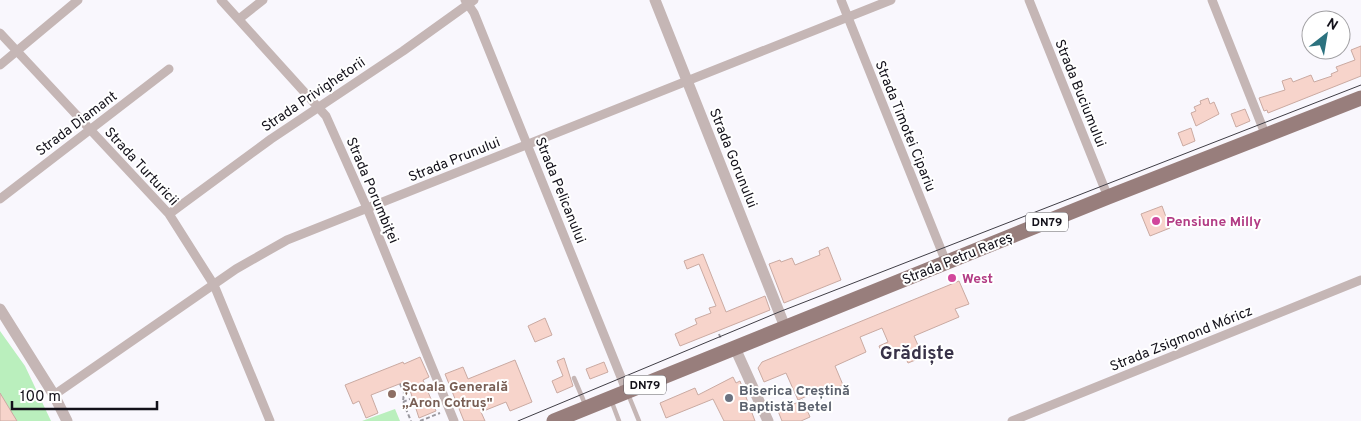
<svg xmlns="http://www.w3.org/2000/svg" width="1361" height="421" font-family="Overpass,sans-serif">
<rect width="100%" height="100%" fill="#f9f7fd"/>
<path fill="#baefbd" d="M0,331L25,366L51,421H0Z
M395,409L400,421H362Z"/>
<path fill="#f7d4cb" stroke="#caaaa2" d="M1361,46V76L1268,113L1267,110L1264,111L1259,98L1285,90L1282,81L1291,78L1293,82L1311,75L1314,82L1332,76L1331,74L1338,71L1336,67L1355,60L1351,50Z
M1208,98L1210,104L1214,102L1219,114L1196,126L1191,113L1196,111L1194,107L1201,104L1200,101Z
M1245,109L1250,121L1236,127L1231,114Z
M1191,128L1195,141L1183,146L1178,133Z
M1162,206L1170,228L1150,236L1141,214Z
M828,247L841,280L784,303L769,264L780,260L781,262L792,258L795,265L820,255L819,251Z
M703,254L726,312L765,296L770,310L680,346L675,334L697,324L695,319L711,313L709,308L716,306L699,264L687,269L684,261Z
M959,281L969,304L955,309L959,317L914,336L923,357L908,363L903,352L884,359L879,346L888,342L882,328L860,337L866,352L835,366L843,385L828,391L827,387L798,400L786,373L764,382L758,368L762,362Z
M545,318L552,335L535,342L528,326Z
M420,357L429,377L423,380L436,411L419,418L407,381L371,395L378,413L366,418L359,401L353,404L345,385L403,362L404,364Z
M564,358L573,386L557,393L552,381L563,376L557,361Z
M515,360L532,402L510,411L506,402L481,412L485,421H464L445,374L463,367L468,379Z
M604,362L608,372L590,379L586,369Z
M733,377L736,383L740,381L755,421H724L713,399L666,418L660,403L695,388L698,395Z
M0,393L17,421H0Z
M803,400L810,417L801,421H782L778,411Z"/>
<g fill="none" stroke-linecap="round" stroke-linejoin="round">
<path stroke="#9a989f" stroke-width="2" stroke-dasharray="4 2.5" stroke-linecap="butt" d="M719,334L721,339
M400,384L404,392L403,402L411,421
M403,402L410,399
M420,421L440,413"/>
<path stroke="#c5b6b5" stroke-width="4.5" d="M574,378L585,404
M628,394L639,421
M611,400L619,421"/>
<path stroke="#c5b6b5" stroke-width="9" d="M221,0L326,116L367,208L454,421
M465,0L474,13L627,392
M841,0L946,262
M1029,0L1108,197
M1212,0L1266,136
M239,19L263,0
M0,33L169,214L214,285L270,421
M0,65L78,0
M0,199L169,69
M169,214L271,139L403,51L474,0
M54,395L236,269L287,240L891,0
M1012,421L1361,280"/>
<path stroke="#c5b6b5" stroke-width="11" d="M655,0L785,327
M0,309L54,395L67,421
M735,348L768,421"/>
<path stroke="#987e7c" stroke-width="15" d="M554,421L1108,197L1361,98"/>
<path stroke="#403e46" stroke-width="1" d="M518,421L779,312L1361,85"/>
</g>
<g fill="#d1479c" stroke="#fff" stroke-width="2">
<circle cx="1156" cy="221" r="5"/>
<circle cx="952" cy="278" r="5"/>
</g>
<circle fill="#8d6e63" stroke="#fff" stroke-width="2" cx="392" cy="394" r="5"/>
<circle fill="#6b7280" stroke="#fff" stroke-width="2" cx="729" cy="398" r="5"/>
<g text-anchor="middle" stroke-width="4" stroke-linejoin="round" paint-order="stroke">
<g fill="#fff" stroke="#5a585f" stroke-width="1">
<rect x="1026" y="212.5" width="42" height="19" rx="4"/>
<rect x="624" y="375.5" width="42" height="19" rx="4"/>
</g>
<g font-size="12" font-weight="bold" fill="#13111a">
<text x="1047" y="226">DN79</text>
<text x="645" y="389">DN79</text>
</g>
<g font-size="14" fill="#13111a" stroke="#fff">
<text transform="translate(1081 93) rotate(68)" y="5">Strada Buciumului</text>
<text transform="translate(313 94) rotate(-34)" y="5">Strada Privighetorii</text>
<text transform="translate(76 123) rotate(-37)" y="5">Strada Diamant</text>
<text transform="translate(906 126) rotate(68)" y="5">Strada Timotei Cipariu</text>
<text transform="translate(734 158) rotate(68)" y="5">Strada Gorunului</text>
<text transform="translate(454 159) rotate(-22)" y="5">Strada Prunului</text>
<text transform="translate(142 166) rotate(47)" y="5">Strada Turturicii</text>
<text transform="translate(373 190) rotate(67)" y="5">Strada Porumbiței</text>
<text transform="translate(561 190) rotate(68)" y="5">Strada Pelicanului</text>
<text transform="translate(957 258) rotate(-22)" y="5">Strada Petru Rareș</text>
<text transform="translate(1181 338) rotate(-22)" y="5">Strada Zsigmond Móricz</text>
</g>
<g font-size="14" font-weight="bold" fill="#b23c85" stroke="#fff" text-anchor="start">
<text x="1166" y="226">Pensiune Milly</text>
<text x="962" y="283">West</text>
</g>
<g font-size="14" font-weight="bold" fill="#785e54" stroke="#fff" text-anchor="start">
<text x="402" y="391">Școala Generală<tspan x="402" dy="16">,,Aron Cotruș"</tspan></text>
</g>
<g font-size="14" font-weight="bold" fill="#5b616d" stroke="#fff" text-anchor="start">
<text x="739" y="395">Biserica Creștină<tspan x="739" dy="16">Baptistă Betel</tspan></text>
</g>
<g font-size="19" font-weight="bold" fill="#383248" stroke="#fff">
<text x="917" y="359">Grădiște</text>
</g>
</g>
<g transform="translate(1326 35) rotate(31)"><circle r="24" fill="#ffffff" stroke="#a1a0a3"/>
<path d="M0-4L9 19L0 12L-9 19Z" fill="#2c727f"/>
<text y="-8" font-size="14" font-weight="bold" text-anchor="middle" fill="#13111a">N</text>
</g>
<path d="M12 401v8h145v-8" fill="none" stroke="#13111a" stroke-width="2.5"/>
<text x="20" y="401" font-size="15" fill="#13111a" stroke="#ffffff" stroke-width="4" paint-order="stroke">100 m</text>
</svg>
